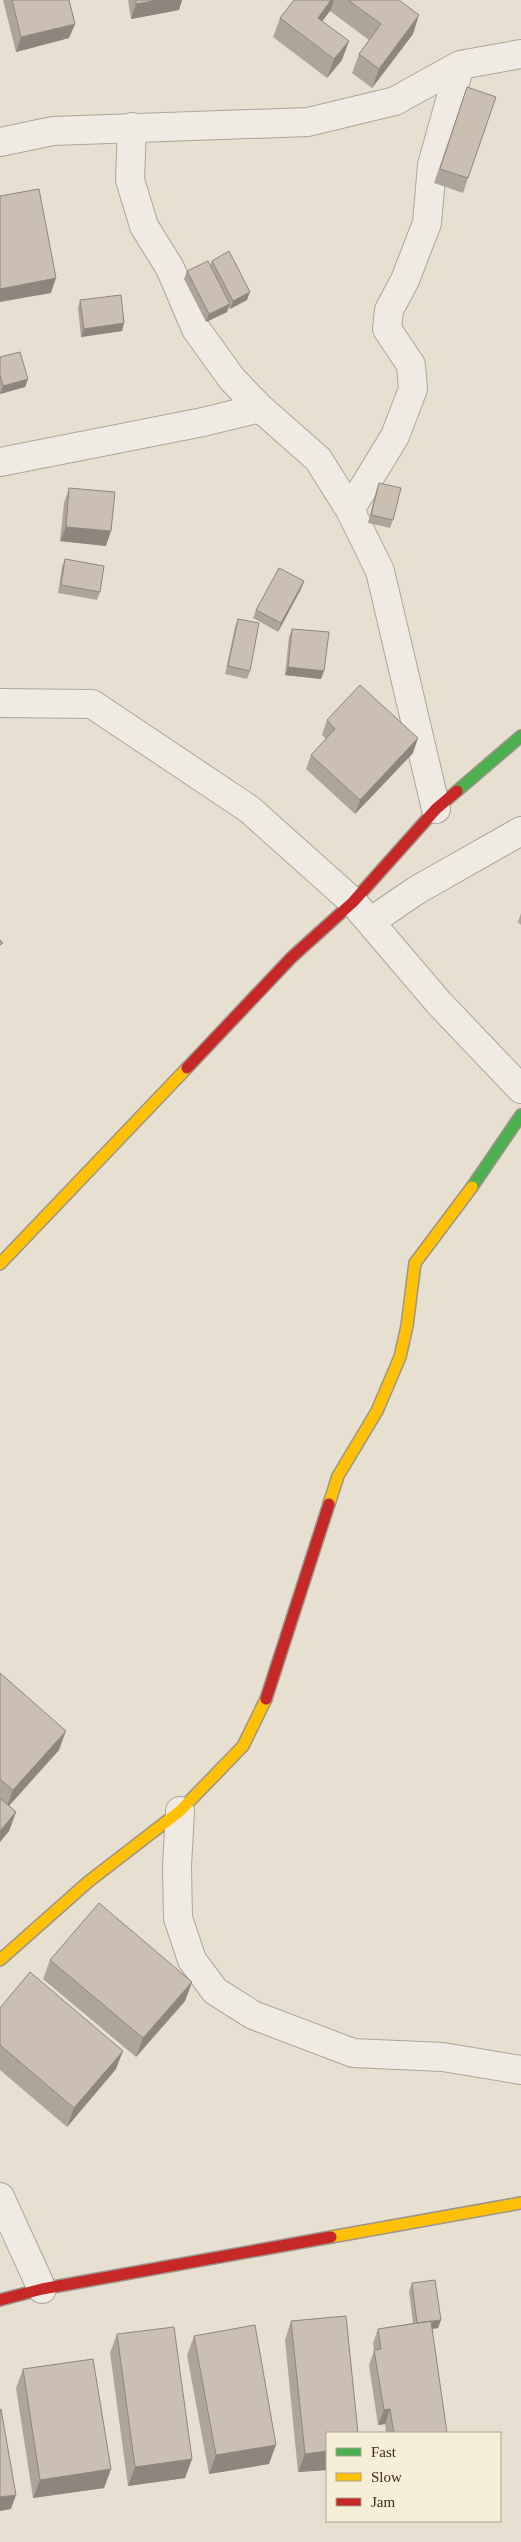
<svg xmlns="http://www.w3.org/2000/svg" width="521" height="2542" font-family="'Times New Roman',serif">
<rect width="100%" height="100%" fill="#e7e0d1"/>
<g fill="none" stroke-linecap="round" stroke-linejoin="round">
<defs>
<path id="street" d="M132,127L130,180L144,226L170,268L196,329L232,379L260,408L318,459L350,510L380,571L436,809
M0,142L53,131L308,122L395,101L460,65L521,54
M0,462L203,422L260,408
M350,510L395,436L413,389L411,365L387,329L389,310L405,280L427,223L432,165L460,65
M0,703L92,704L249,809L353,902L439,1003L521,1089
M370,922L417,890L521,831
M180,1811L177,1866L178,1918L192,1960L215,1991L253,2015L353,2053L443,2057L521,2070
M0,2197L42,2289"/>
<path id="fast" d="M457,791L521,736
M472,1187L521,1115"/>
<path id="slow" d="M0,1264L187,1068
M329,1504L338,1476L377,1411L400,1357L407,1326L415,1263L472,1187
M0,1960L88,1882L180,1811L243,1746L266,1699
M331,2237L521,2203"/>
<path id="jam" d="M187,1068L292,957L353,902L436,809L457,791
M266,1699L329,1504
M0,2300L42,2289L331,2237"/>
</defs>
<use href="#street" stroke="#ada599" stroke-width="30"/>
<use href="#fast" stroke="#9c958a" stroke-width="14"/>
<use href="#slow" stroke="#9c958a" stroke-width="14"/>
<use href="#jam" stroke="#9c958a" stroke-width="14"/>
<use href="#street" stroke="#efebe3" stroke-width="28"/>
<use href="#fast" stroke="#4caf50" stroke-width="11"/>
<use href="#slow" stroke="#ffc107" stroke-width="11"/>
<use href="#jam" stroke="#c62828" stroke-width="11"/>
</g>
<path fill="#afa499" d="M3,0H69L75,24L69,38L16,52Z
M128,0H182L179,10L131,19Z
M294,0H399L413,34L372,88L352,73L359,54L369,40L330,11L322,21L342,60L327,78L273,37L280,18Z
M467,87L468,178L463,193L434,183Z
M212,261L247,300L230,309L229,306L227,312L206,322L184,279L187,271L210,265Z
M80,300L124,323L122,331L81,337L78,308Z
M0,357L28,379L25,387L0,394Z
M379,483L393,520L390,528L368,523L376,491Z
M69,488L106,546L60,541L64,503Z
M65,559L100,592L97,600L58,593L62,567Z
M304,581L301,589L278,632L253,618L256,610Z
M238,619L250,671L247,679L225,674L235,627Z
M292,629L321,679L285,675L289,637Z
M327,720L413,753L355,814L306,769L311,755L326,739L322,735Z
M521,913V925L518,922Z
M0,1673L59,1750L9,1806L16,1812L9,1831L0,1842Z
M50,1960L192,1982L185,2001L136,2057L43,1979Z
M0,2008L116,2069L67,2127L0,2070Z
M412,2283L441,2320L438,2328L432,2329L447,2433H386L385,2424L378,2425L369,2365L374,2351L373,2343L378,2329L413,2323L409,2291Z
M291,2321L327,2433V2470L298,2472L285,2340Z
M117,2334L192,2459L185,2478L128,2486L110,2353Z
M194,2336L269,2464L209,2474L187,2355Z
M23,2369L111,2469L104,2488L33,2498L16,2388Z"/>
<path fill="#8e867d" d="M158,0H182L179,10L131,19L136,4Z
M331,0H334L330,11L311,36L318,18Z
M419,15L413,34L372,88L379,69Z
M75,24L69,38L16,52L21,37Z
M349,41L342,60L327,78L334,59Z
M56,278L51,293L0,302V289Z
M250,292L247,300L230,309L233,301Z
M230,304L227,312L206,322L209,314Z
M124,323L122,331L81,337L84,329Z
M28,379L25,387L0,394L3,386Z
M66,527L111,531L106,546L60,541Z
M304,581L301,589L278,632L281,623Z
M288,667L324,671L321,679L285,675Z
M418,738L413,753L355,814L360,800Z
M66,1731L59,1750L6,1809L13,1790Z
M16,1812L9,1831L0,1842V1831Z
M192,1982L185,2001L136,2057L143,2038Z
M123,2051L116,2069L67,2127L74,2108Z
M441,2320L438,2328L415,2332L418,2324Z
M390,2409L385,2424L378,2425L384,2410Z
M276,2445L269,2464L209,2474L216,2455Z
M327,2451V2470L298,2472L305,2454Z
M192,2459L185,2478L128,2486L135,2467Z
M111,2469L104,2488L33,2498L40,2480Z
M16,2495L11,2509L0,2511V2497Z"/>
<path fill="#cbbfb2" stroke="#8e867d" d="M12,0H69L75,24L21,37Z
M136,0H158L136,4Z
M294,0H331L318,18L349,41L334,59L280,18Z
M348,0H399L419,15L379,69L359,54L381,24Z
M467,87L496,97L468,178L440,169Z
M39,189L56,278L0,289V196Z
M229,251L250,292L233,301L212,261Z
M208,261L230,304L209,314L187,271Z
M121,295L124,323L84,329L80,300Z
M20,352L28,379L3,386L0,375V357Z
M379,483L401,488L393,520L371,515Z
M69,488L115,492L111,531L66,527Z
M65,559L104,566L100,592L61,585Z
M279,568L304,581L281,623L256,610Z
M238,619L259,623L250,671L228,666Z
M292,629L329,632L324,671L288,667Z
M360,685L418,738L360,800L311,755L335,729L327,720Z
M0,940L3,943L0,945Z
M0,1673L66,1731L13,1790L0,1779Z
M0,1798L16,1812L0,1831Z
M99,1903L192,1982L143,2038L50,1960Z
M30,1972L123,2051L74,2108L0,2045V2008Z
M435,2280L441,2320L417,2323L412,2283Z
M346,2316L358,2433H327V2451L305,2454L291,2321Z
M431,2321L447,2433H394L390,2409L384,2410L374,2350L381,2349L378,2329Z
M255,2325L276,2445L216,2455L194,2336Z
M174,2327L192,2459L135,2467L117,2334Z
M93,2359L111,2469L40,2480L23,2369Z
M1,2409L16,2495L0,2497V2410Z"/>
<rect x="326" y="2432" width="175" height="90" fill="#f7eed8" stroke="#ada18e"/>
<rect x="336" y="2448" width="25" height="8" fill="#4caf50" stroke="#ada18e"/>
<text x="371" y="2457" font-size="15" fill="#3d2e20">Fast</text>
<rect x="336" y="2473" width="25" height="8" fill="#ffc107" stroke="#ada18e"/>
<text x="371" y="2482" font-size="15" fill="#3d2e20">Slow</text>
<rect x="336" y="2498" width="25" height="8" fill="#c62828" stroke="#ada18e"/>
<text x="371" y="2507" font-size="15" fill="#3d2e20">Jam</text>
</svg>
